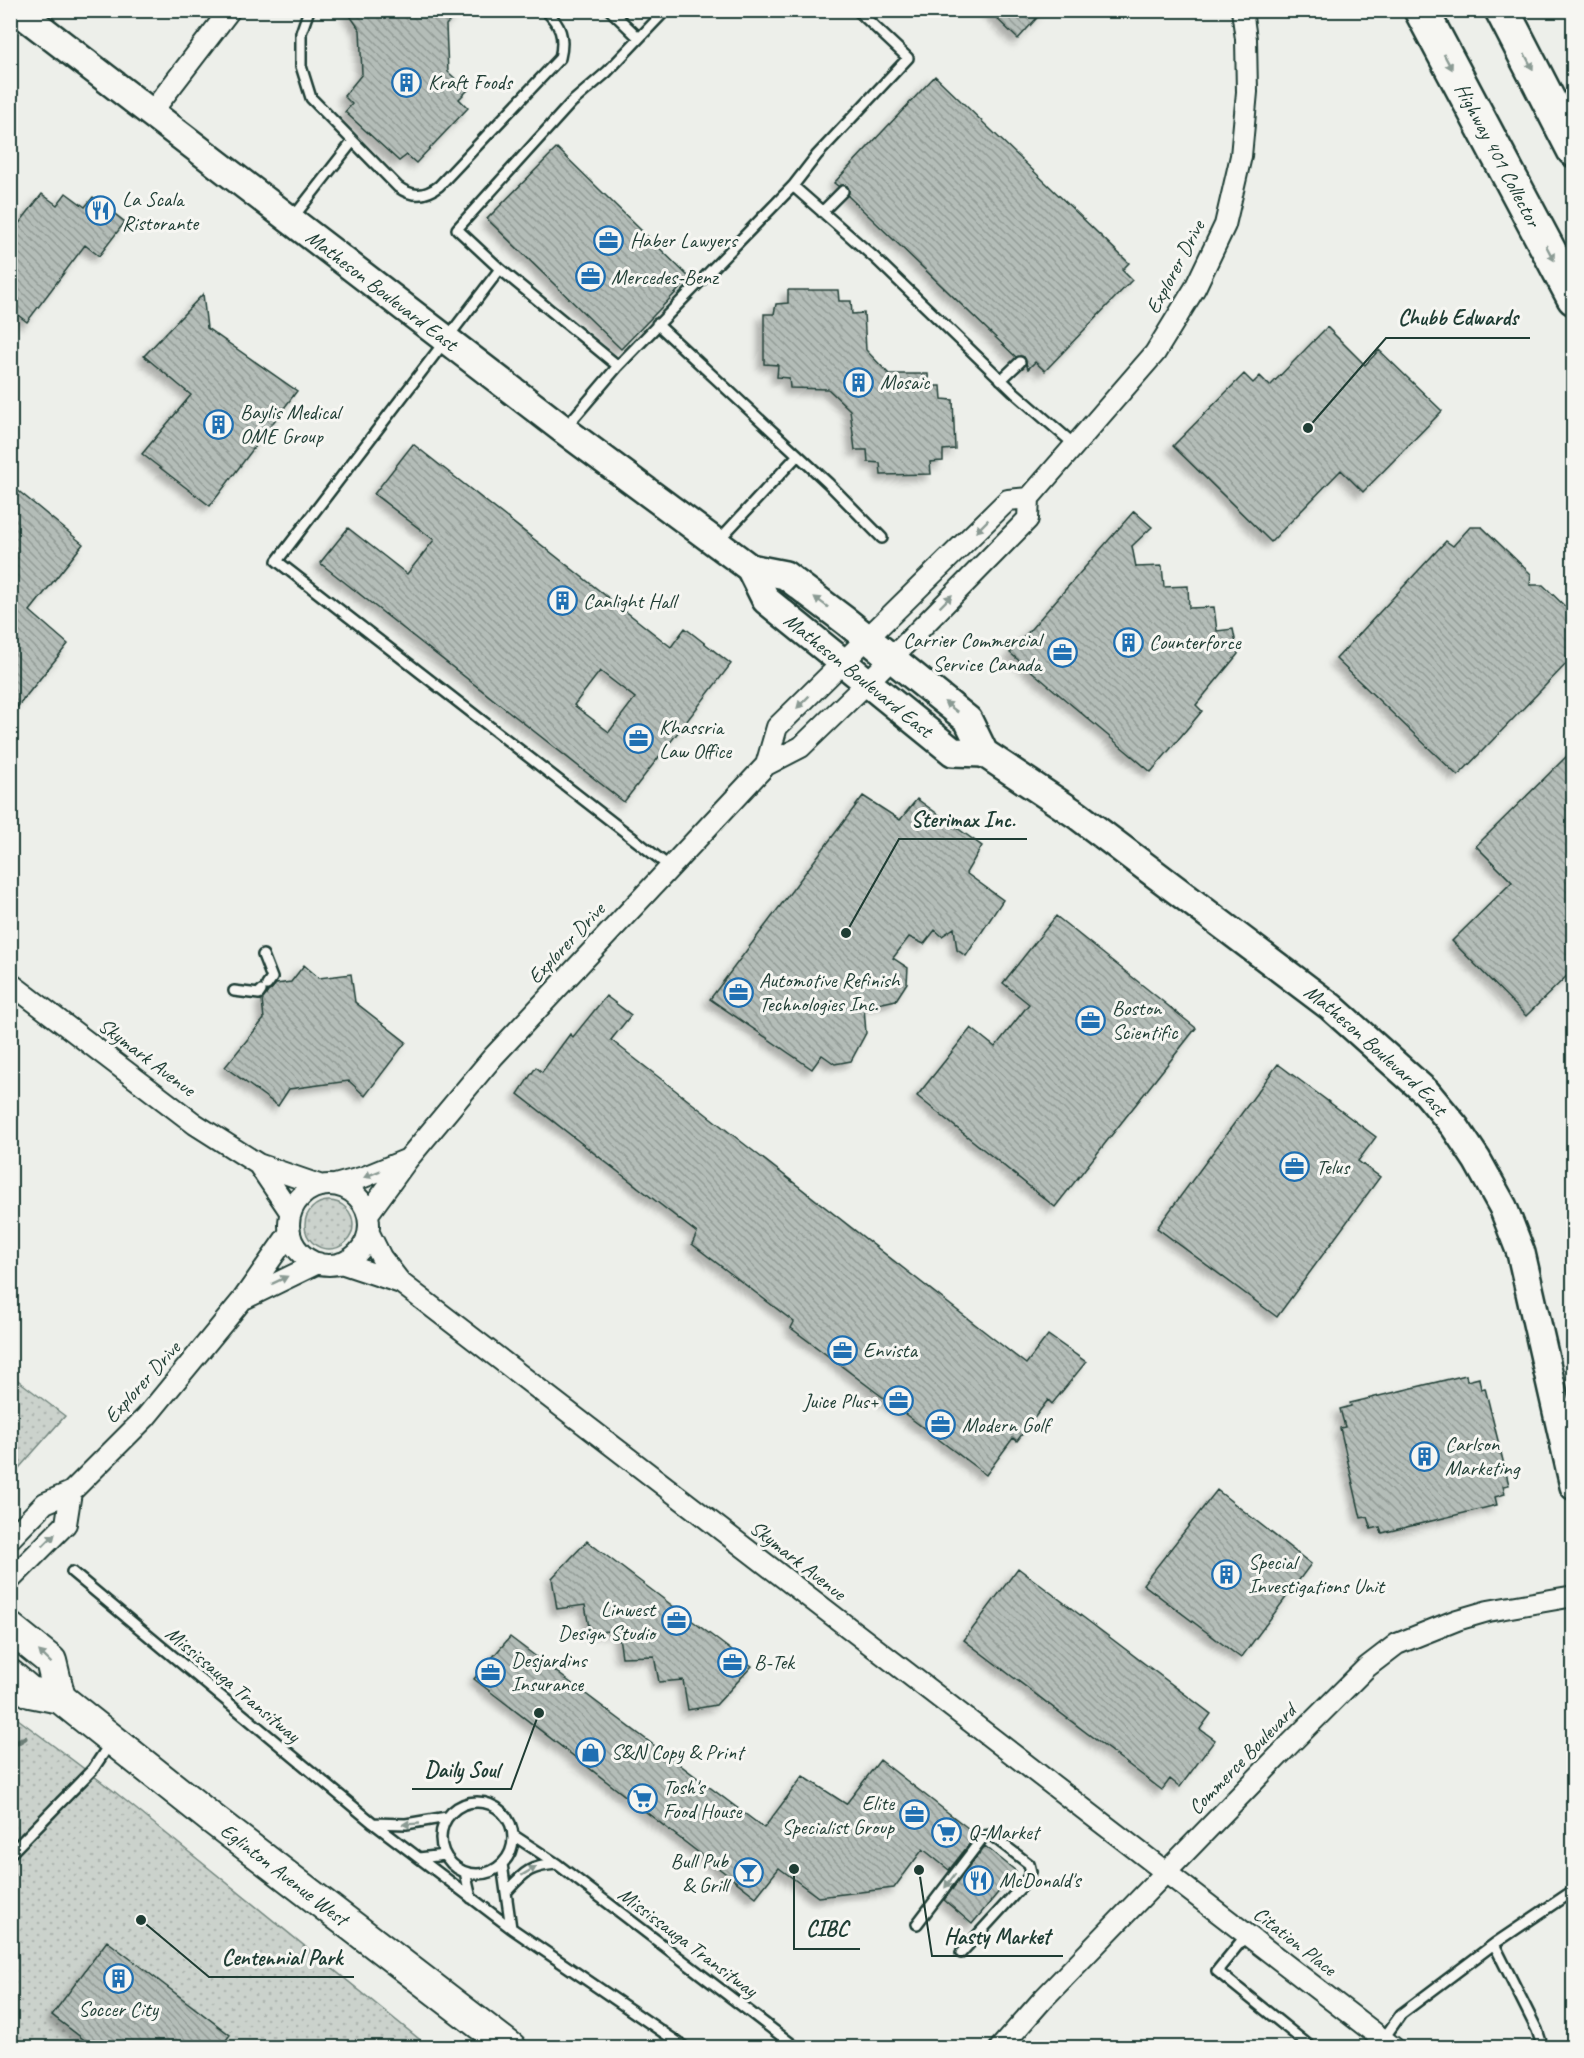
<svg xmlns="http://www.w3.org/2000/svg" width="1584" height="2058" font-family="Caveat,sans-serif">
<defs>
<pattern id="grass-dots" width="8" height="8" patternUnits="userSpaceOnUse" patternTransform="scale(1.5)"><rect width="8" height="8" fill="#cbd2cc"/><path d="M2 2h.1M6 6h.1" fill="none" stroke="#aeb5b0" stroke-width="1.8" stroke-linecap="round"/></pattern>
<pattern id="building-back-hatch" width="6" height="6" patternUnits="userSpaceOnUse" patternTransform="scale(1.5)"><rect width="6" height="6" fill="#b4bdb8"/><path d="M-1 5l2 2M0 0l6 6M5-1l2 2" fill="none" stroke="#929b96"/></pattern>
<filter id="shadow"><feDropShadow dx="-5.5" dy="5.5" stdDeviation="3" flood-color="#0004"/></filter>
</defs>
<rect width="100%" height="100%" fill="#edefea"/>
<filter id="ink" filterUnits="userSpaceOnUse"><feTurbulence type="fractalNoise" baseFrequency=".0167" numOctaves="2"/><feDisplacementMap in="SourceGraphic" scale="12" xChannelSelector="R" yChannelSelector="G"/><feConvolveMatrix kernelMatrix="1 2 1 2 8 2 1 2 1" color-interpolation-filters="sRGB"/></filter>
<g filter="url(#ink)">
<path fill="url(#grass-dots)" stroke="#758880" stroke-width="1.5" d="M305 1225a24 24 0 1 1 48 0a24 24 0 1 1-48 0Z
M11,1375L65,1416L11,1477Z
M10,1713L115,1792L429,2047H11Z"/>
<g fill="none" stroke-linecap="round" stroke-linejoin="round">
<path stroke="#6c7e77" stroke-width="5" d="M10,1747L25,1738"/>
</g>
<path fill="url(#building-back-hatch)" stroke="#1f3d34" stroke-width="1.5" fill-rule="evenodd" filter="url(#shadow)" d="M346,10H460L446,25L448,72L468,90L459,99L468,108L416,163L407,155L399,161L345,112L352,104L344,96L362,74L360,30Z
M988,10H1044L1018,39Z
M935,76L1129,263L1122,270L1132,280L1045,371L1035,362L1028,369L1024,357H1016L848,196L847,186H838L834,183Z
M557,148L690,278L621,349L487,219Z
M66,193L85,207L93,197L125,222L99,256L85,245L27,322L10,309V235L42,194L57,205Z
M788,290H838L839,301H851L852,314L864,313L866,350L889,374H928L929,386H941L942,399L953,400L955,449L943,450V461L930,462L931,474L881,475L880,463L868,462L867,450H855L850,410L828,389L790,388L789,378L777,377L778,365L764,364V314H774L776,304L788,303Z
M203,294L207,328L297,391L210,506L142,454L191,395L144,356Z
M1327,327L1365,365L1379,350L1442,411L1363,492L1341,470L1271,542L1173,446L1244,374L1253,383L1260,376L1270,386Z
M413,444L671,647L685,628L731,664L624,802L320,563L348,528L407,574L434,540L374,494ZM600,671L635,698L609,732L574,705Z
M10,484L83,544L30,611L68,644L10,716Z
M1134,511L1152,527L1132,546L1136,567L1162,566L1164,587L1188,586L1189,608L1214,607L1217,631L1233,629L1238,654L1196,705L1202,711L1151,772L1010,653Z
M1470,527H1482L1531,574L1530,585H1543L1574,615V651L1566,659L1569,661L1458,776L1336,659L1446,541L1453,546Z
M1574,749V969L1526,1016L1452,941L1512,882L1476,846Z
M863,796L900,820L917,799L982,846L966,873L1003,900L966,956L957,950L954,928L942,936L935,930L924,944L909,937L893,958L908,968L907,983L896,1000L864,1007L866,1033L851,1061L835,1064L822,1055L812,1069L710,999Z
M1056,916L1196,1028L1055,1207L917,1096L971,1028L995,1047L1029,1004L1003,983Z
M304,965L319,978L351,974L355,1002L406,1042L365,1096L349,1081L289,1089L278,1106L225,1067L264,1019L262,1000L268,992L276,984L291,982Z
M606,996L631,1015L611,1040L1026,1364L1048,1335L1086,1362L1052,1404L1048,1400L1017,1441L1013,1438L986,1475L791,1328L794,1322L692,1244L697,1233L518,1094L536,1067L542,1072L570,1034L573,1037Z
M1278,1064L1376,1137L1358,1161L1380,1177L1277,1317L1157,1228Z
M1466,1375L1467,1381L1479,1378L1481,1389L1485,1388L1509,1485L1503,1486L1505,1494L1495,1497L1497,1505L1382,1533L1380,1527L1371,1529L1367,1517L1361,1518L1340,1428L1345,1427L1340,1409L1351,1406L1350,1403Z
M1217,1490L1311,1564L1241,1658L1143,1584Z
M587,1541L752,1666L716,1705L688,1710L683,1680L659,1682L654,1656L622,1657L618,1630L590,1633L585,1605L557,1609L552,1578Z
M1018,1568L1211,1714L1200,1729L1215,1740L1180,1787L1170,1779L1162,1790L964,1640Z
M510,1637L764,1828L803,1776L846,1804L880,1760L973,1832L971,1834L975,1837L949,1870L923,1849L894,1888L818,1897L779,1868L756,1897L474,1679Z
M985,1846L1016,1871L972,1924L944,1900Z
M107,1941L230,2035L220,2048H95L52,2015Z"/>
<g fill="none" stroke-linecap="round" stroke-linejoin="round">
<defs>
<path id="lane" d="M309,10L301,33V66L311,98L398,187C412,197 425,197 439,186L560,58C565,37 561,25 545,10
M610,10L639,38
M793,186L876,259L1015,393L1076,446
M822,212L843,191
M292,219L353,141
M500,269L277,561L670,867
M657,324L828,483L882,538
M618,366L500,269L457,229L571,103L607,72L666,10
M1001,380L1020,362
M566,427L618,366L793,186L817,155L908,58L857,10
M718,541L798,455
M263,955L272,978L267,985
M234,991L259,994L261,991
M72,1572L373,1823L511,1928L686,2048
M441 1838a36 36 0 1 1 72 0a36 36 0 1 1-72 0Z
M373,1823L406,1824L447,1817
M513,1835L557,1864L797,2048
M10,1854L93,1769L111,1742
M419,1858L445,1855
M502,1864L511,1928
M465,1872L471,1898
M508,1890C525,1871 531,1866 557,1864
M917,1924L984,1836L991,1835L1029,1864L1031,1872L1024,1884L961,1953
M1247,1934L1217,1971L1312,2048
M1377,2048L1401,2014L1494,1944
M1543,2048L1537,2030L1494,1944L1574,1890"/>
<path id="street" d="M151,113L230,10
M766,765L777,727L1008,500L1029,498
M10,983L195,1124L258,1164L322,1186
M258,1164L291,1213
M335,1185L364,1177L408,1159
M289 1225a40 40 0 1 1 80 0a40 40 0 1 1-80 0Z
M368,1214L408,1159L493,1057L766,765L801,747L868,682L1028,519L1029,498L1155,353L1195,288L1225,225L1241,156L1247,92L1246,39L1242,10
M369,1233L381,1257L401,1283L1394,2048
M341,1263L401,1283
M246,1298L318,1263
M10,1539L45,1503L71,1492L146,1417L243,1299L290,1232
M10,1580L66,1524L71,1492
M1000,2048L1044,1998L1291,1743L1367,1667L1397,1644L1457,1620L1488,1611L1574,1596"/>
<g id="secondary">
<path id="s1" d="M17,10L564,430L750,568L766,600L953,752L984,753"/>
<path id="s2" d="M750,568L785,575L847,622L968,720L984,753L1077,815L1331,1007L1427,1093L1455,1127L1477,1160L1503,1207L1521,1253L1574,1486"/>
</g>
<g id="primary">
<path d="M10,1628L51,1661L60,1698"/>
<path id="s3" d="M10,1675L30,1692L60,1698L211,1818L511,2048"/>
</g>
<g id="highway">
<path id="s4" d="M1421,10L1574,298"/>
<path d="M1502,10L1574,150"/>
</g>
</defs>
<use href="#lane" stroke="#1f3d34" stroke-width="14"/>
<use href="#street" stroke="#1f3d34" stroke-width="24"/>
<use href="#secondary" stroke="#1f3d34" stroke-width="32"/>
<use href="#primary" stroke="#1f3d34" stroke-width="34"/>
<use href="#highway" stroke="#1f3d34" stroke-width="38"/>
<use href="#lane" stroke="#f6f6f2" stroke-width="9"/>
<use href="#street" stroke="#f6f6f2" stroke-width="20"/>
<use href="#secondary" stroke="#f6f6f2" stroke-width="27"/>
<use href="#primary" stroke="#f6f6f2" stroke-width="30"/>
<use href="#highway" stroke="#f6f6f2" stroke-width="33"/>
</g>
<defs><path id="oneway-solid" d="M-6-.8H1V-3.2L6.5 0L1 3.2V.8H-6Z" transform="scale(1.5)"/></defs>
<g fill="#8a9a93">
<use href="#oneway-solid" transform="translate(1448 62) rotate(62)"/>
<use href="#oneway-solid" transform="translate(1529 62) rotate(62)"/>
<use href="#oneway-solid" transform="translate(1550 253) rotate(62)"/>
<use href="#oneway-solid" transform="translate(982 526) rotate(135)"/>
<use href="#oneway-solid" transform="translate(946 601) rotate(-45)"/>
<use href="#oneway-solid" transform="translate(821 602) rotate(-143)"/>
<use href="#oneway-solid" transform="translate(803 702) rotate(135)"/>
<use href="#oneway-solid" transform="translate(951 707) rotate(-142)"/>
<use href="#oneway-solid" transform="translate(372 1174) rotate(158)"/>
<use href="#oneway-solid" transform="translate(280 1280) rotate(-26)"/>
<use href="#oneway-solid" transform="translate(49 1540) rotate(-45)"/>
<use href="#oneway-solid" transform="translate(45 1657) rotate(-136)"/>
<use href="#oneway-solid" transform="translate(411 1824) rotate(177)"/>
<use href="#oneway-solid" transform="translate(529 1871) rotate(-31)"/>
<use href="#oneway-solid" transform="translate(950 1881) rotate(127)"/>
</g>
</g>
<defs>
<symbol id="building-ring" viewBox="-11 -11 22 22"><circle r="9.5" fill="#f6f6f2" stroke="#1f6fb2" stroke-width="1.5"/><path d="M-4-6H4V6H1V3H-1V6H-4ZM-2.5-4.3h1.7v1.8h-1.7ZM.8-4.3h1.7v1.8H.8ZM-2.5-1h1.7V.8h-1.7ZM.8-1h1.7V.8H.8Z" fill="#1f6fb2"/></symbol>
<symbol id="restaurant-ring" viewBox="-11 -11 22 22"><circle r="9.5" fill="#f6f6f2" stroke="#1f6fb2" stroke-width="1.5"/><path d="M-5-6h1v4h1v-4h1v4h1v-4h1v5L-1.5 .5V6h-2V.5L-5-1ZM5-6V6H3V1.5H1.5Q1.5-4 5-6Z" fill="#1f6fb2"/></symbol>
<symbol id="office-ring" viewBox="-11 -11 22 22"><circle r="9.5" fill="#f6f6f2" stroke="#1f6fb2" stroke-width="1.5"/><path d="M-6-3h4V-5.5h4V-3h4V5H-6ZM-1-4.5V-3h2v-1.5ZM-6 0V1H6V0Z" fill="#1f6fb2"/></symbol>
<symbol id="shop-ring" viewBox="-11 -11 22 22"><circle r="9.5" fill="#f6f6f2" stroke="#1f6fb2" stroke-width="1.5"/><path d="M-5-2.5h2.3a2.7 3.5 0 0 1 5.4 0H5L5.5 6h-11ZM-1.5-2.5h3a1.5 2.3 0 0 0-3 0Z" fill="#1f6fb2"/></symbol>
<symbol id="supermarket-ring" viewBox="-11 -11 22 22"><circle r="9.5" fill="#f6f6f2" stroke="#1f6fb2" stroke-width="1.5"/><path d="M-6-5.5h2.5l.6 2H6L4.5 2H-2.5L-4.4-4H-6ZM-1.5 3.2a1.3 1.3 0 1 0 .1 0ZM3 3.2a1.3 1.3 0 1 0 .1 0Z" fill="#1f6fb2"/></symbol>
<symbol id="bar-ring" viewBox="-11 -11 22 22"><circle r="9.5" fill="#f6f6f2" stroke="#1f6fb2" stroke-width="1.5"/><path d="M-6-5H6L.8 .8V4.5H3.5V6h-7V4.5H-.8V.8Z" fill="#1f6fb2"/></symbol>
</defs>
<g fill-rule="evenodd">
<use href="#building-ring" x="390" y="66" width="33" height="33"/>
<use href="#restaurant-ring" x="84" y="194" width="33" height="33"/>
<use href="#office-ring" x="592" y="224" width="33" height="33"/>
<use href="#office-ring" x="574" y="260" width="33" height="33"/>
<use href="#building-ring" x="842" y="366" width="33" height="33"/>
<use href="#building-ring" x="202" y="408" width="33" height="33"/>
<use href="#building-ring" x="546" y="584" width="33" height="33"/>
<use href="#building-ring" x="1112" y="626" width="33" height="33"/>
<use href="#office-ring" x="1046" y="636" width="33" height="33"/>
<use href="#office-ring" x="622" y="722" width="33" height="33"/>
<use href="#office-ring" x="722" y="976" width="33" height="33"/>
<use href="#office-ring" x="1074" y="1004" width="33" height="33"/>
<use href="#office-ring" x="1278" y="1150" width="33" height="33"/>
<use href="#office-ring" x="826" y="1334" width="33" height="33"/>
<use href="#office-ring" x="882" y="1384" width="33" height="33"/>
<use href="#office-ring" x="924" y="1408" width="33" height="33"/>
<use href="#building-ring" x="1408" y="1440" width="33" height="33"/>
<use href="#building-ring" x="1210" y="1558" width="33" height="33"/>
<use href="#office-ring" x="660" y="1604" width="33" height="33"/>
<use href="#office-ring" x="716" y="1646" width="33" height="33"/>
<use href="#office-ring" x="474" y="1656" width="33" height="33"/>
<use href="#shop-ring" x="574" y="1736" width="33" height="33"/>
<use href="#supermarket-ring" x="626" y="1782" width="33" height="33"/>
<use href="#office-ring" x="898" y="1798" width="33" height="33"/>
<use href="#supermarket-ring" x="930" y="1816" width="33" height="33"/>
<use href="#bar-ring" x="732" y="1856" width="33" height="33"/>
<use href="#restaurant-ring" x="962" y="1864" width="33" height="33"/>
<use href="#building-ring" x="102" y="1962" width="33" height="33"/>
</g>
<g text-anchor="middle" stroke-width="6" stroke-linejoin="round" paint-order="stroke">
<g font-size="21" fill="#1f3d34" stroke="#f6f6f2" text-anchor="start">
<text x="428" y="89">Kraft Foods</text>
<text x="122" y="206">La Scala<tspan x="122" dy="24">Ristorante</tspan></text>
<text x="630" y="247">Haber Lawyers</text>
<text x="611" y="284">Mercedes-Benz</text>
<text x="880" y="389">Mosaic</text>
<text x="240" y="419">Baylis Medical<tspan x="240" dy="24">OME Group</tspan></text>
<text x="583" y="608">Canlight Hall</text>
<text x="1041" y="647" text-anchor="end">Carrier Commercial<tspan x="1041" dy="24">Service Canada</tspan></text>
<text x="1149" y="649">Counterforce</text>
<text x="659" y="734">Khassria<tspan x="659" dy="24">Law Office</tspan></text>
<text x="759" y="987">Automotive Refinish<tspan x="759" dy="24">Technologies Inc.</tspan></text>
<text x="1112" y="1015">Boston<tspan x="1112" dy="24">Scientific</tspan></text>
<text x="1316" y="1174">Telus</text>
<text x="863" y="1357">Envista</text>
<text x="878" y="1408" text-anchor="end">Juice Plus+</text>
<text x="962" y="1432">Modern Golf</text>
<text x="1445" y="1451">Carlson<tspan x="1445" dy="24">Marketing</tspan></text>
<text x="1248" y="1569">Special<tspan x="1248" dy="24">Investigations Unit</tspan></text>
<text x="655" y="1616" text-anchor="end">Linwest<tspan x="655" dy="24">Design Studio</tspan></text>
<text x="511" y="1667">Desjardins<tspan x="511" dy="24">Insurance</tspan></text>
<text x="754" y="1669">B-Tek</text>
<text x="611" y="1759">S&amp;N Copy &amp; Print</text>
<text x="663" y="1794">Tosh's<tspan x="663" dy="24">Food House</tspan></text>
<text x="894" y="1810" text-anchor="end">Elite<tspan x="894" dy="24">Specialist Group</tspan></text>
<text x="968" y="1839">Q-Market</text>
<text x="728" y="1868" text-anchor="end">Bull Pub<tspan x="728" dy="24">&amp; Grill</tspan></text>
<text x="999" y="1887">McDonald's</text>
<text x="118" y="2016" text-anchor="middle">Soccer City</text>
</g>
<g font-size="21" fill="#1f3d34" stroke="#f6f6f2">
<text dy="7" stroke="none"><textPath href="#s4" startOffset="164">Highway 401 Collector</textPath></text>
<text transform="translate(1175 267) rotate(-62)" y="7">Explorer Drive</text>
<text dy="7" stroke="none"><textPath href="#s1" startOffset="460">Matheson Boulevard East</textPath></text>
<text dy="7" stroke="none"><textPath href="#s1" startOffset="1076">Matheson Boulevard East</textPath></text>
<text transform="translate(566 943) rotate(-47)" y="7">Explorer Drive</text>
<text dy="7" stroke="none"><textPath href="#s2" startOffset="798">Matheson Boulevard East</textPath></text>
<text transform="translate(147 1057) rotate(37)" y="7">Skymark Avenue</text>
<text transform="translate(142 1382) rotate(-48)" y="7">Explorer Drive</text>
<text transform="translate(798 1560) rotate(38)" y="7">Skymark Avenue</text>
<text transform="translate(233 1684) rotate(40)" y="7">Mississauga Transitway</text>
<text transform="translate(1242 1759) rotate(-46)" y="7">Commerce Boulevard</text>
<text dy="7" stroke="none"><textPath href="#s3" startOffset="342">Eglinton Avenue West</textPath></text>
<text transform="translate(1295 1941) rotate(38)" y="7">Citation Place</text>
<text transform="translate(688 1942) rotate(37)" y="7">Mississauga Transitway</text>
</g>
</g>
<path fill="none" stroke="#1f3d34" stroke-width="2" d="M1308 428L1386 338H1530M846 933L899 839H1027M539 1713L511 1789H412M794 1869L794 1949H860M919 1870L932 1956H1063M141 1920L209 1977H354"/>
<g fill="#1f3d34" stroke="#f6f6f2" stroke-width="2">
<circle cx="1308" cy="428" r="6"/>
<circle cx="846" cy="933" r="6"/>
<circle cx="539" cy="1713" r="6"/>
<circle cx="794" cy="1869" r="6"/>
<circle cx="919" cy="1870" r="6"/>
<circle cx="141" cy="1920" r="6"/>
</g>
<g font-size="22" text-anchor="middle" font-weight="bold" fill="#1f3d34" stroke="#f6f6f2" stroke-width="6" stroke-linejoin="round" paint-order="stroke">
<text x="1458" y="325">Chubb Edwards</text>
<text x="963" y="827">Sterimax Inc.</text>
<text x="462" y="1777">Daily Soul</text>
<text x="827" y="1936">CIBC</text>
<text x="997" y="1944">Hasty Market</text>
<text x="282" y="1965">Centennial Park</text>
</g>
<rect width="1584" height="2058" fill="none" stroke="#f6f6f2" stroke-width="36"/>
<rect x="18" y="18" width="1548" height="2022" fill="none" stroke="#1f3d34" stroke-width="2" filter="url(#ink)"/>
</svg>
